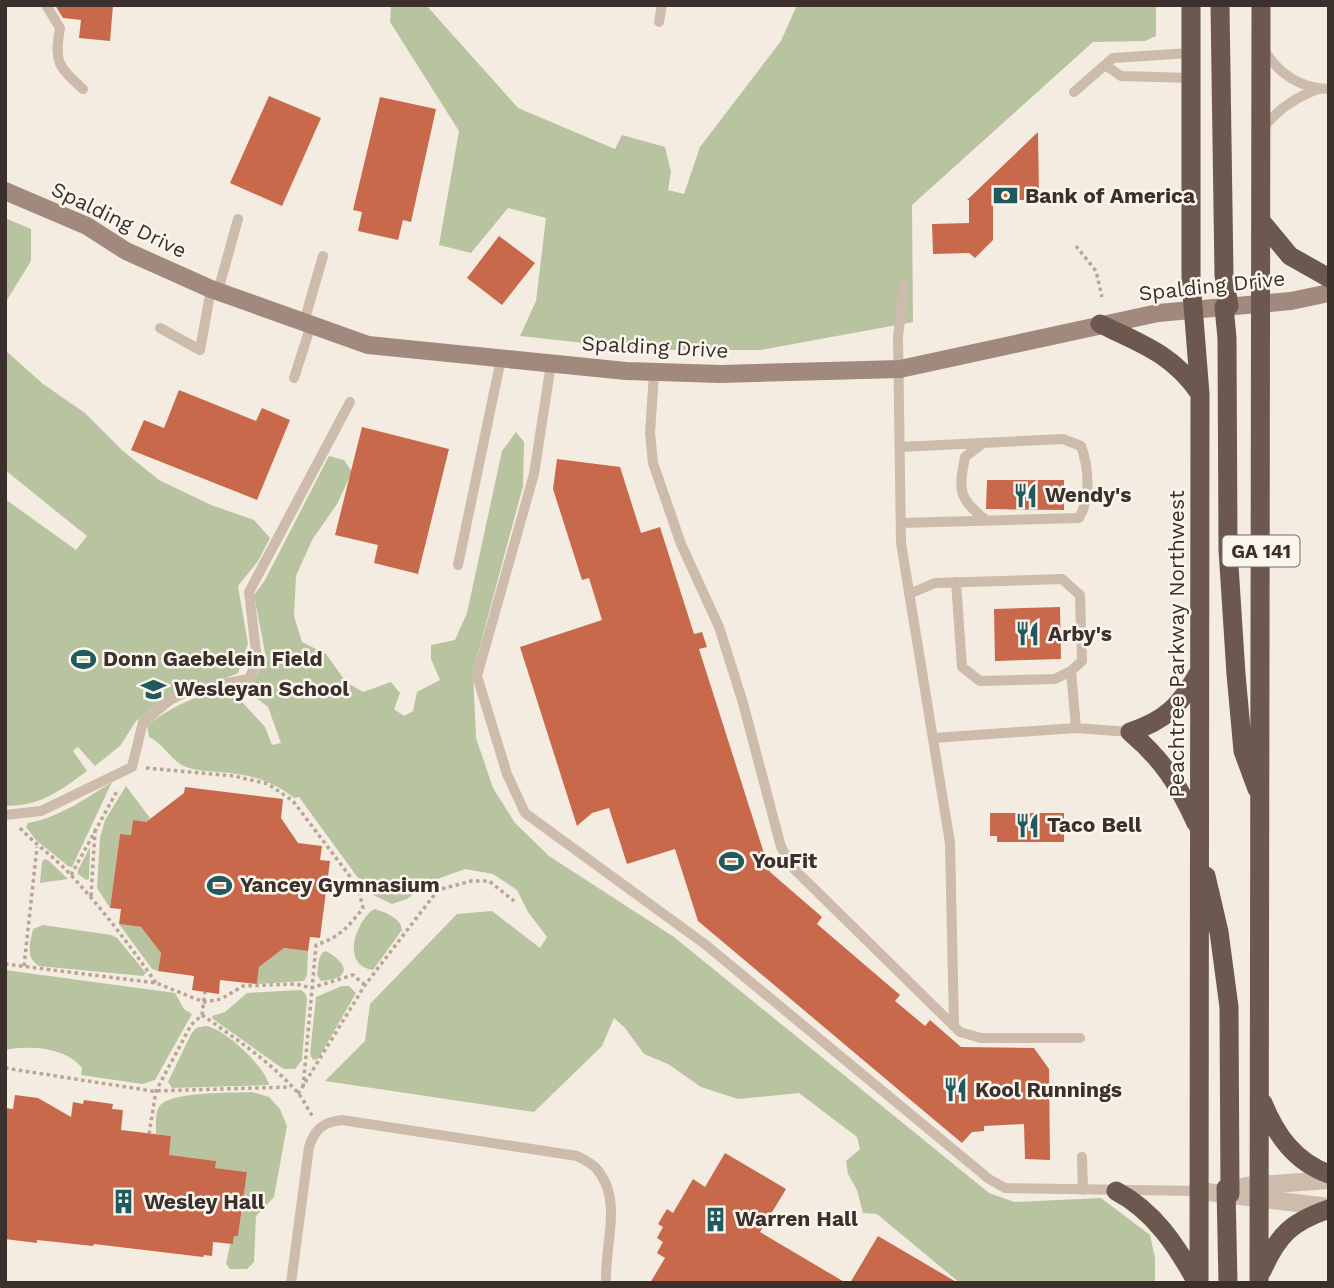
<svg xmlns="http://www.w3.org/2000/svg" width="1334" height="1288" font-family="'Work Sans',sans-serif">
<rect width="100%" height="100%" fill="#f4ebe1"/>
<path fill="#b8c4a0" d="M391,5H426L518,108L615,149L622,135L665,147L671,172L668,190L684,194L700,147L781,41L797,5H1156V36L1145,41L1093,42L912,205L913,322L761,350H649L520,336L536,301L546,218L508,208L471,253L439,245L459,131L390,22Z
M5,218L31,229V261L5,303Z
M5,350L43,384L85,413L123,451L159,480L211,505L254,520L270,538L258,561L238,586L248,644L238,673L219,681L183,688L158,703L136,721L120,746L95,766L78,747L73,751L87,771C59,791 42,806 5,806V499L76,550L87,536L5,470Z
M516,432L524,442L523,486L473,672L476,738L493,788L515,823L549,856L674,937L989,1193L1014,1202L1101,1198L1150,1235L1155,1258V1283H960L877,1214L863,1213L857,1190L848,1174L846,1161L860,1149L857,1137L799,1093L738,1099L701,1087L668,1064L644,1054L625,1028L614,1018L602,1046L534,1112L325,1081L365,1041L370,1004L457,914L492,911L540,948L547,937L528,912L517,890L493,874L465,869L429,882L407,899L392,904L369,893L299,797L294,798C272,780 247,774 219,772C208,771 197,771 186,767C171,761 164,744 149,737L147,725C172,707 201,691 232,691L265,727L272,745L281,743L268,707L254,696L249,687L266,658L254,595L265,580L329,456L344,460L352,472L337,504L312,540L296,576L294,616L302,642L326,654L346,682L363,692L391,682L400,693L394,709L404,716L413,711L417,692L440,680L431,659V645L455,640L467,613L502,451Z
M112,782L72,867L68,866L36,840L26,827L28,823C60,817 85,799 112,782Z
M126,786L150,818L146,822L133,821L131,835L120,834L110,908L97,888L100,838L105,820Z
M90,847L89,879L86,880L78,874V870Z
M44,859L48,860L68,879L40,883L42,862Z
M374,909C385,912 401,918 402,930L373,970C340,965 356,921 374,909Z
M119,924L141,927L161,953L158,971L152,969Z
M43,925L111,935L117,938L146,973L143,976L39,966C25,957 30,944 33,929Z
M284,948L308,951L307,975L304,981L257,984L259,967Z
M326,951C349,964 352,979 321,981L317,975L319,959L322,953Z
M5,970L175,993L184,1009L192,1014L155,1080L142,1084L81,1075L82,1068C66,1047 29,1045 5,1050Z
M342,986H349L356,993L318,1059L313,1060L310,1054L316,997Z
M301,990L305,993L307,998L302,1060L295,1069H284L279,1066L213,1019L212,1016L225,1012L247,993Z
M205,1026C223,1027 266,1067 269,1085L172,1088L168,1082L191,1034L196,1028Z
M252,1092L269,1097L280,1109L287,1126L274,1197L256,1216L254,1262L247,1269H230L226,1264L230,1244H233L234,1236H238L247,1172L215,1168V1161L183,1157L168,1162L171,1136L156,1134C156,1126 155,1113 159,1107C168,1091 234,1093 252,1092Z"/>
<path fill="#c8694b" d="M55,5H113L110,41L79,38L81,20L63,18Z
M269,96L321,118L282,206L230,183Z
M380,97L436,109L411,222L403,220L398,240L358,231L362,212L353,210Z
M1038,132L1039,194L1037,198L1032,200H993V240L975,258L969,253L933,254L932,224L969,223V200H967Z
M499,236L535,263L502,305L467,278Z
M179,390L256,421L262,408L290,420L257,500L131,450L144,420L164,428Z
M362,427L449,449L418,574L374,563L378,545L335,535Z
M557,459L620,467L641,533L660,527L694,634L702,632L707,647L699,649L770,872L822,917L817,924L900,995L895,1001L925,1026L930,1020L961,1047L1034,1048L1049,1069L1050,1160L1025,1159L1024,1124L984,1126V1131L972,1132L962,1143L938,1123L698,921L675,849L627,864L609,808L592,813L577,826L520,647L602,620L589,578L582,580L553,489Z
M987,480H1064V510L986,509Z
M1060,607L1061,659L995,661L994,609Z
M185,787L283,799L281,818L298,843L322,846L320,860L330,861L320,938L310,937L308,951L284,948L259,967L257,984L220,980L219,994L192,990L194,976L158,971L161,953L141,927L119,924L121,909L110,908L120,834L131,835L133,820L146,822L184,793Z
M990,813H1064V842H997V836H990Z
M15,1095L38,1098L71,1117L73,1102L83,1104L84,1100L113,1104L112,1109L123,1110L121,1130L171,1136L169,1155L216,1161L215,1168L247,1172L238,1236H234L233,1244L213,1242L212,1256L204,1255L203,1257L94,1244L93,1246L37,1240V1243L5,1239V1108L13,1109Z
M725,1153L786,1189L760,1232L846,1283H650L665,1258L657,1253L663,1242L657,1238L663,1227L658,1224L667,1209L673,1213L693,1179L705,1187Z
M878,1236L958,1283H850Z"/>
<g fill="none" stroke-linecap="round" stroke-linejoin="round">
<path stroke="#b9a596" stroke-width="3.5" stroke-dasharray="3.5 3.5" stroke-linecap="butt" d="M1076,246L1096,271L1102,297
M146,768L234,776L268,784L293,801L358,887L363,908C348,927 340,937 316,945L303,1088
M20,828C35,844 53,856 68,872C101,907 129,944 156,983
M71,875L117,791
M91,896L95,831
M5,964L156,983L204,1002L221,999L243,986L296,984L311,988L353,975L365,985
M24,966L37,847
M202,1015C235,1038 272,1063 298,1093C304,1100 308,1110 313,1117
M5,1068L152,1091L291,1087
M298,1094L365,985L438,890L471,881H489L514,901
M149,1134L156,1091L191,1025L202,1015L205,992"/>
<path stroke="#cdbbac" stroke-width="10" d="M46,5L60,28C54,63 58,66 83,89
M659,22L662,5
M1264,50C1279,74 1299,88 1329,89
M1105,65L1121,76L1191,78
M1074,92L1113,58L1190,53
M1263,128C1278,109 1296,97 1318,89
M904,284L898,337L901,543L950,843L954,1025
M218,291L238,219
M304,322L323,256
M160,328L200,350L211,289
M551,364L534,474L477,676L507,774L525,813L706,945L989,1179L1005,1188L1199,1191
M654,373L650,433L653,463L681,544L719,627L743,703L781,847L794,869L960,1032L981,1038H1080
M294,378L311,325
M983,443L965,457C958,492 959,499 987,521
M900,447L1063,439L1081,446C1089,468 1091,497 1079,518L901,523
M458,565L501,359
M909,594L935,583L1062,579L1080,595L1082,661L1071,671L1055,679L980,681L962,667L956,582
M1071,671L1076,728
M934,738L1076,728L1130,732
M5,815L41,811L132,767L143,722L170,700L191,690L249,679L257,660L249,592L350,402
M1082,1157L1083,1190
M291,1283L309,1147C315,1129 323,1122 342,1120L577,1156C583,1159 591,1163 596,1168C624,1200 604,1245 606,1283"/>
<path stroke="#cdbbac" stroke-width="18" d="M1245,1186L1329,1180
M1199,1191L1329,1207"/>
<path stroke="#a18a7d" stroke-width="18" d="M5,191L87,226L126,251L211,289L368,345L626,371L721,374L900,369L1158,313L1291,301L1329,293"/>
<path stroke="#6c584f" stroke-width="19" d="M1191,5V281L1200,394L1199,1283
M1220,5L1224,275L1229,306
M1261,221L1290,256L1329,278
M1224,307L1227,338L1228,550L1236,674L1243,751L1257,789
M1100,324C1141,343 1174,355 1200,394
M1130,732C1163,760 1178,784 1196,823
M1130,732C1167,720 1180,705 1199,672
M1206,876L1219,932L1229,1007L1230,1194
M1263,1103C1276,1135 1295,1162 1329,1174
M1226,1188L1228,1283
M1116,1191C1154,1211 1177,1246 1197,1283
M1262,1271C1278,1235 1291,1222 1329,1209
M1259,1283L1261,5"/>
</g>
<defs>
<symbol id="bank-bare" viewBox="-9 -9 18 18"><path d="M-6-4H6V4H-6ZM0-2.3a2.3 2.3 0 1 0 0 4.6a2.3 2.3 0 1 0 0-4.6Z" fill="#1f5a5e" stroke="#fbf5ee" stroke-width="2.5" paint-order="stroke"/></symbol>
<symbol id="restaurant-bare" viewBox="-9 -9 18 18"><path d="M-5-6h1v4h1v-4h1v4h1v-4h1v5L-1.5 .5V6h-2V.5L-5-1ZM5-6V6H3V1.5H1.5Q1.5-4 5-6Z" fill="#1f5a5e" stroke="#fbf5ee" stroke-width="2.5" paint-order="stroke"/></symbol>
<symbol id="stadium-bare" viewBox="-9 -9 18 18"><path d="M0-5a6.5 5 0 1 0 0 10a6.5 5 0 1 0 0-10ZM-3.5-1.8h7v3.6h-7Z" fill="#1f5a5e" stroke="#fbf5ee" stroke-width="2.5" paint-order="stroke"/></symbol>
<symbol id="school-bare" viewBox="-9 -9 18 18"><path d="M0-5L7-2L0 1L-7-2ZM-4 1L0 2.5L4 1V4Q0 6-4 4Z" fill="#1f5a5e" stroke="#fbf5ee" stroke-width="2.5" paint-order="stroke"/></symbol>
<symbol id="building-bare" viewBox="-9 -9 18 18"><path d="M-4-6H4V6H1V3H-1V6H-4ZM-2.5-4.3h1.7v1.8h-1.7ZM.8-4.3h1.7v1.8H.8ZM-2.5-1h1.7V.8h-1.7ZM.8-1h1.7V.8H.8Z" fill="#1f5a5e" stroke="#fbf5ee" stroke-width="2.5" paint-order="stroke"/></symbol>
</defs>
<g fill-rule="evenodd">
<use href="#bank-bare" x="988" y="178" width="35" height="35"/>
<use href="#restaurant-bare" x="1008" y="478" width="35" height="35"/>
<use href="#restaurant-bare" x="1010" y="616" width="35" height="35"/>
<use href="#stadium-bare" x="66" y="642" width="35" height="35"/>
<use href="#school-bare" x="136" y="672" width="35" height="35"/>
<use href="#restaurant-bare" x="1010" y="808" width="35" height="35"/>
<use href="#stadium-bare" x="714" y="844" width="35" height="35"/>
<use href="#stadium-bare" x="202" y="868" width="35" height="35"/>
<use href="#restaurant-bare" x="938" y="1072" width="35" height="35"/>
<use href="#building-bare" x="106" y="1184" width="35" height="35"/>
<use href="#building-bare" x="698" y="1202" width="35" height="35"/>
</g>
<g text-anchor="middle" stroke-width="5" stroke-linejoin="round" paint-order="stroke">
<rect fill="#fbf5ee" stroke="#756b66" stroke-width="2" x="1222.5" y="535.5" width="77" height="31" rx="5"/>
<g font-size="19" font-weight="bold" fill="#3b302b">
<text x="1261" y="558">GA 141</text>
</g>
<g font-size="21" font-weight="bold" fill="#3b302b" stroke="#fbf5ee" text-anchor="start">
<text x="1025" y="203">Bank of America</text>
<text x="1045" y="502">Wendy's</text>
<text x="1048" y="641">Arby's</text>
<text x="103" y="666">Donn Gaebelein Field</text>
<text x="174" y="696">Wesleyan School</text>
<text x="1047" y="832">Taco Bell</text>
<text x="752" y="868">YouFit</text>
<text x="240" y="892">Yancey Gymnasium</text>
<text x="975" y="1097">Kool Runnings</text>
<text x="144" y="1209">Wesley Hall</text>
<text x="735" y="1226">Warren Hall</text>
</g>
<g font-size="21" fill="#3b302b" stroke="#fbf5ee">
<text transform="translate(119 220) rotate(26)" y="7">Spalding Drive</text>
<text transform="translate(1212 286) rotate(-6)" y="7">Spalding Drive</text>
<text transform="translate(655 347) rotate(3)" y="7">Spalding Drive</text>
<text transform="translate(1177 644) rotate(-90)" y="7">Peachtree Parkway Northwest</text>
</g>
</g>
<rect width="1334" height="1288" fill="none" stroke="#3b302b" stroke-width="14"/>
</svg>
